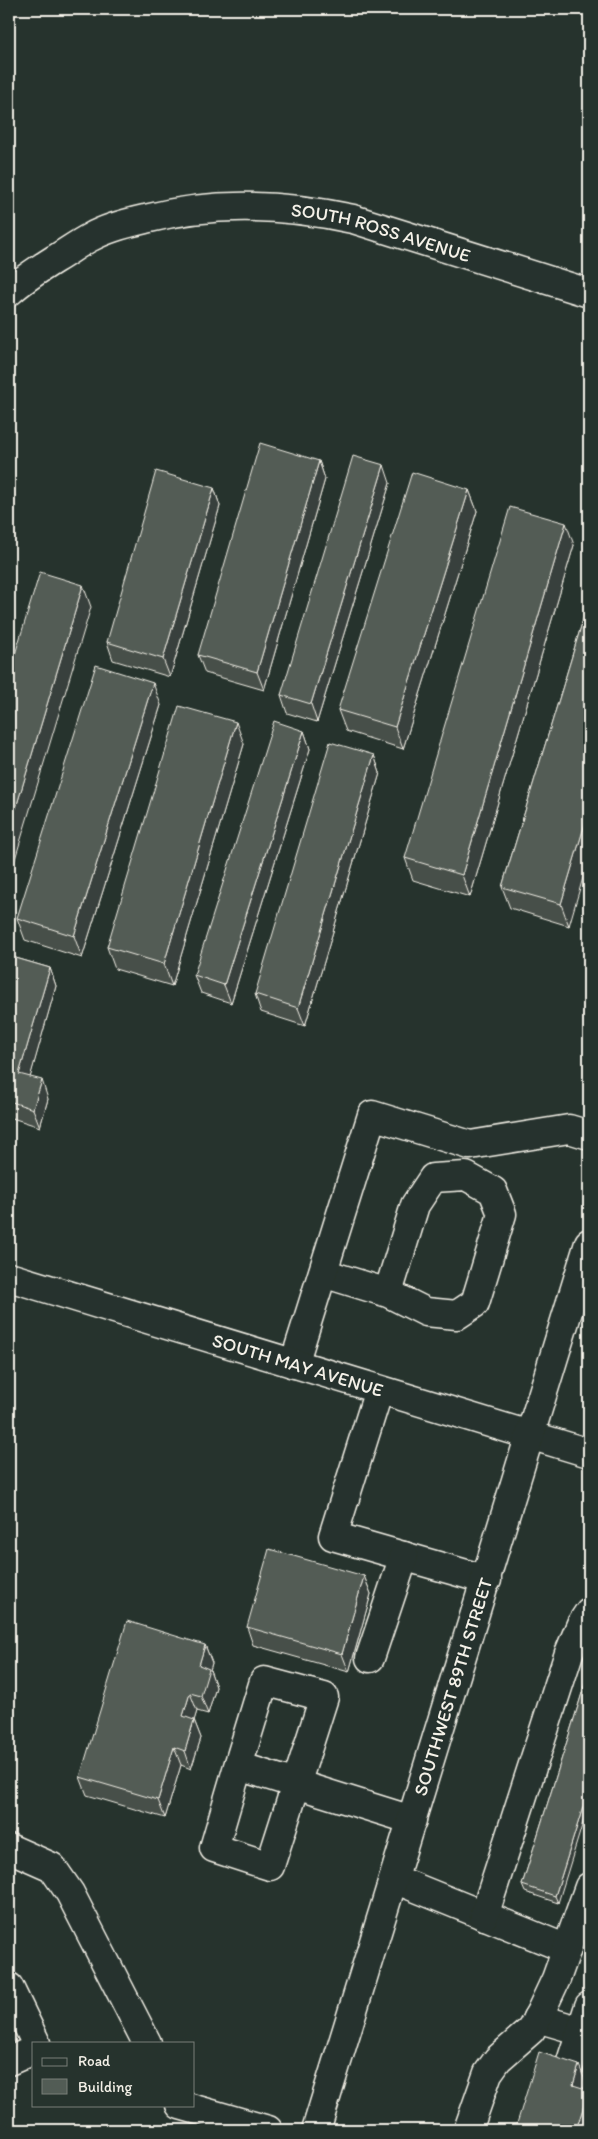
<svg xmlns="http://www.w3.org/2000/svg" width="598" height="2139" font-family="Itim,sans-serif">
<rect width="100%" height="100%" fill="#26332d"/>
<filter id="ink" filterUnits="userSpaceOnUse"><feTurbulence type="fractalNoise" baseFrequency=".02" numOctaves="2"/><feDisplacementMap in="SourceGraphic" scale="10" xChannelSelector="R" yChannelSelector="G"/><feConvolveMatrix kernelMatrix="1 2 1 2 8 2 1 2 1" color-interpolation-filters="sRGB"/></filter>
<g filter="url(#ink)">
<g fill="none" stroke-linecap="round" stroke-linejoin="round">
<defs>
<g id="minor">
<path id="s1" d="M9,292C23,279 39,269 55,259C67,252 79,243 91,237C107,228 127,223 145,219C214,201 284,204 353,219L589,293"/>
<path d="M323,1273L388,1293L426,1312L457,1315L475,1303L502,1214L493,1191L466,1176L433,1178L415,1205L388,1293"/>
<path d="M294,1364L372,1115L470,1145L569,1129L589,1135"/>
<path d="M379,1390L333,1536L487,1580"/>
<path d="M370,1658L404,1556"/>
<path d="M238,1766L264,1681L324,1697L270,1866L214,1848L238,1766L412,1820"/>
<path d="M9,1848L52,1867L70,1893L147,2043"/>
<path d="M394,1879L567,1949"/>
<path d="M484,1916L569,1653L581,1624L589,1612"/>
<path d="M9,1987L36,2043"/>
<path d="M537,2018L581,2031"/>
<path d="M9,2061L34,2050"/>
<path d="M566,2077L589,2006"/>
<path d="M180,2105L268,2130"/>
<path d="M468,2130L488,2073L498,2059L531,2030L541,2011L556,1979L589,1887"/>
</g>
<g id="major">
<path id="s2" d="M9,1277L589,1453"/>
<path id="s3" d="M316,2130L589,1243"/>
</g>
</defs>
<use href="#minor" stroke="#f4f1e8" stroke-width="31"/>
<use href="#major" stroke="#f4f1e8" stroke-width="31"/>
<use href="#minor" stroke="#26332d" stroke-width="28"/>
<use href="#major" stroke="#26332d" stroke-width="28"/>
</g>
<path fill="#474f49" stroke="#f4f1e8" d="M319,461L325,479L264,690L205,673L198,655Z
M390,483L317,722L287,713L281,695Z
M214,488L220,506L170,677L113,660L107,642Z
M469,490L477,511L403,749L346,731L338,710Z
M574,545L470,897L413,880L405,858Z
M589,600L569,926L510,908L502,887Z
M161,705L82,958L25,940L17,918Z
M304,731L310,749L231,1003L201,993L194,975Z
M244,744L172,986L115,969L107,947Z
M374,755L380,773L305,1026L261,1012L255,994Z
M9,956L50,968L56,986L30,1077L48,1099L40,1127L9,1117Z
M364,1576L371,1594L349,1672L253,1645L247,1627Z
M205,1645L212,1663L210,1670L216,1687L208,1714L197,1711L194,1720L201,1738L191,1769L181,1765L165,1818L87,1795L80,1777Z
M589,1671L558,1903L525,1892L522,1885Z"/>
<path fill="#39403c" stroke="#f4f1e8" d="M319,461L325,479L264,690L257,672Z
M384,465L390,483L317,722L311,704Z
M214,488L220,506L170,677L163,659Z
M469,490L477,511L403,749L395,727Z
M566,523L574,545L470,897L462,875Z
M83,585L91,607L9,879V831Z
M153,683L161,705L82,958L74,936Z
M236,722L244,744L172,986L164,964Z
M304,731L310,749L231,1003L224,985Z
M374,755L380,773L305,1026L298,1008Z
M589,810V857L569,926L561,904Z
M50,968L56,986L26,1092L19,1074Z
M42,1080L48,1099L40,1127L33,1109Z
M364,1576L371,1594L349,1672L342,1654Z
M205,1645L212,1663L210,1670L216,1687L208,1714L201,1696L199,1665Z
M190,1693L197,1711L190,1734L183,1716Z
M194,1720L201,1738L191,1769L185,1751Z
M174,1747L181,1765L165,1818L158,1800Z
M589,1788V1803L558,1903L555,1896Z
M579,2065L586,2083L579,2103L573,2085Z
M589,2090V2128L588,2130H576Z"/>
<path fill="#525c55" stroke="#f4f1e8" d="M260,443L319,461L257,672L198,655Z
M353,456L384,465L311,704L281,695Z
M156,471L214,488L163,659L107,642Z
M412,472L469,490L395,727L338,710Z
M510,507L566,523L462,875L405,858Z
M40,572L83,585L9,831V674Z
M589,600V810L561,904L502,887Z
M96,665L153,683L74,936L17,918Z
M179,706L236,722L164,964L107,947Z
M274,721L304,731L224,985L194,975Z
M330,742L374,755L298,1008L255,994Z
M9,956L50,968L19,1074L42,1080L33,1109L9,1101Z
M269,1549L364,1576L342,1654L247,1627Z
M127,1621L205,1645L199,1665L209,1669L201,1696L190,1693L183,1716L194,1720L185,1751L174,1747L158,1800L80,1777Z
M589,1671V1788L555,1896L522,1885Z
M539,2052L579,2065L573,2085L589,2090L576,2130H515Z"/>
</g>
<g text-anchor="middle" stroke-width="5" stroke-linejoin="round" paint-order="stroke">
<g font-size="19" fill="#f4f1e8" stroke="#26332d">
<text dy="7" stroke="none"><textPath href="#s1" startOffset="396">SOUTH ROSS AVENUE</textPath></text>
<text dy="7" stroke="none"><textPath href="#s2" startOffset="302">SOUTH MAY AVENUE</textPath></text>
<text dy="7" stroke="none"><textPath href="#s3" startOffset="464">SOUTHWEST 89TH STREET</textPath></text>
</g>
</g>
<rect width="598" height="2139" fill="none" stroke="#26332d" stroke-width="30"/>
<rect x="15" y="15" width="568" height="2109" fill="none" stroke="#f4f1e8" stroke-width="2" filter="url(#ink)"/>
<rect x="32" y="2042" width="162" height="65" fill="#26332d" stroke="#787f78"/>
<rect x="42" y="2058" width="25" height="8" fill="#26332d" stroke="#787f78"/>
<text x="78" y="2066" font-size="15" fill="#f4f1e8">Road</text>
<rect x="42" y="2079" width="25" height="15" fill="#525c55" stroke="#787f78"/>
<text x="78" y="2092" font-size="15" fill="#f4f1e8">Building</text>
</svg>
